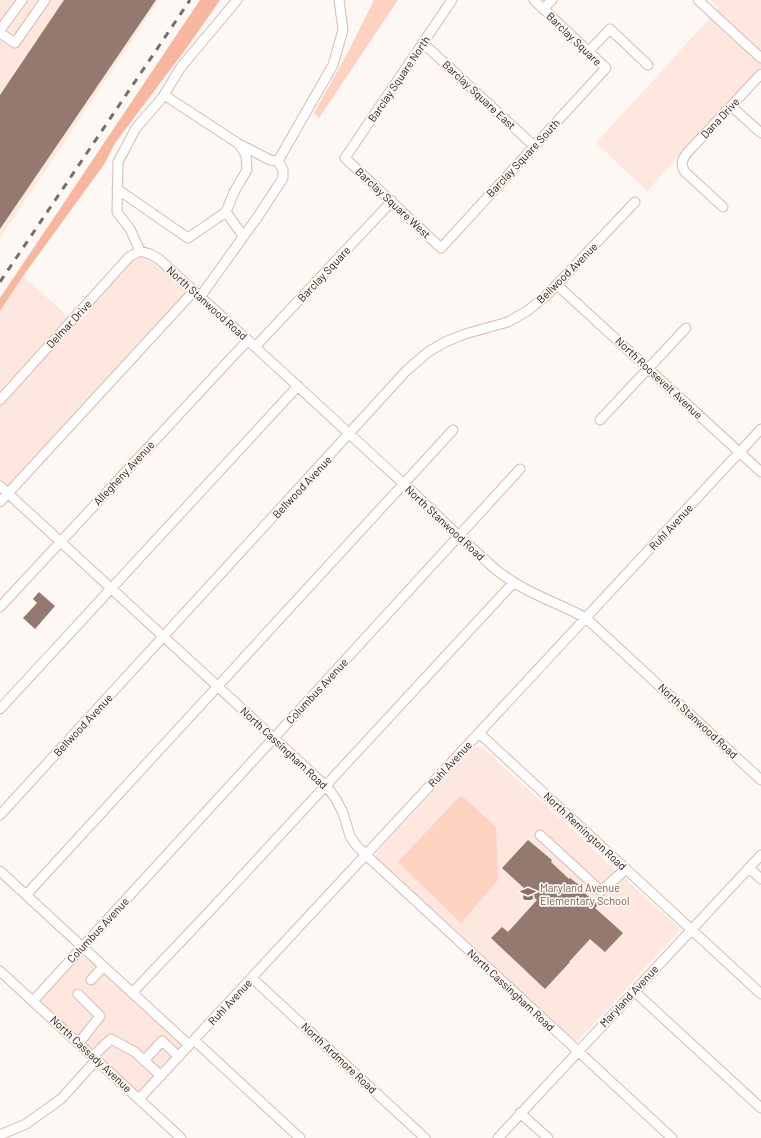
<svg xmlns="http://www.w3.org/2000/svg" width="761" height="1138" font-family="Barlow,sans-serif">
<rect width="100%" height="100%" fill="#fef8f5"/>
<path fill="#fde7de" d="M0,0H159L0,238Z
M710,0H761V67L647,191L596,143L719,8Z
M143,243L196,291L0,503V311L23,276L72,320Z
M474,747H482L679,928L678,932L579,1040L572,1039L377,860L376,853Z
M84,945L190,1044L138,1100L32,1001Z"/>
<path fill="#fed2c0" d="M373,0H398L319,118L314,113L348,52L372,4Z
M461,795L496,827L498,880L461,923L398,862Z"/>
<path fill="#f7b69d" d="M200,0H220L188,46L115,143L105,163L23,276L0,311V298Z"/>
<path fill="#93796f" d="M64,0H156L0,229V95Z
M39,592L55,606L35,629L23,618L37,603L33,599Z
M528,840L552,860L551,862L569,879L570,878L579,885L577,886L598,905L595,908L623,933L605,952L590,939L569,962H570L545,989L491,938L502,927L508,932L537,900L502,868Z"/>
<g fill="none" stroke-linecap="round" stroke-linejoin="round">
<defs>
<path id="minor" d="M452,0L345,158L441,248L606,68L534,0
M698,0L761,58
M543,9L552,0
M0,30L22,0
M0,33L15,43L45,0
M424,44L534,146
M588,52L610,29L648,65
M164,95L239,144L246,155L247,170L234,192L226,212L243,236
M731,106L761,133
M239,144L270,160L278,161
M117,189L188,238L226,212
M723,207L685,172C680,164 682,160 687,153L761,74
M140,251L130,229L117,212L118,162L136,128L162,98L181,67L237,0
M557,285L761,472
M200,297L259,215L283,178V170L278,161L333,65L343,30L339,0
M255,347L392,201
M0,400L129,257L140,251L150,254L159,259C242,334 323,410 405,485C431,508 455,534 482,557C489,563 495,570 503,575C528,594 559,603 586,618L761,780
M600,420L686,328
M0,486L328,788L337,801L343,813L350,836L356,845L366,855L672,1138
M0,502L194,291
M0,607L248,340
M0,709L298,386
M479,733L761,994
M0,815L407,370L428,352L445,342L465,334L508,322L527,311L545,297L635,202
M540,835L601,891L626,869
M749,868L761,879
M0,871L189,1045
M26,895L453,430
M0,971L181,1138
M252,978L425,1138
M91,980L103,967
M634,991L761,1108
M132,993L207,914L514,582
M78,994L100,1016L79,1043
M33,1001L520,469
M194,1040L300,1138
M93,1056L111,1039L135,1052L161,1076
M144,1061L162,1041L179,1057
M139,1099L761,429
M520,1113L548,1138
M0,1135L26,1124L61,1099L97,1059
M498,1138L761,855"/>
</defs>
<use href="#minor" stroke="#d7bbb0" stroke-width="11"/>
<use href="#minor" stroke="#fff" stroke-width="9"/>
<path stroke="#776e6a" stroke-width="3" stroke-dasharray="7 7" stroke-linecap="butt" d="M0,282L190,0"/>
</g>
<defs>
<symbol id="school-bare" viewBox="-9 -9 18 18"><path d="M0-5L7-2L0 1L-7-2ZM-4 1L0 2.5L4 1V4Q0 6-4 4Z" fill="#8d6e63" stroke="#fef8f5" stroke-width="2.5" paint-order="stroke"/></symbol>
</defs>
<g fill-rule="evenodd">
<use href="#school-bare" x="517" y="883" width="22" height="22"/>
</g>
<g text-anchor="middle" stroke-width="3.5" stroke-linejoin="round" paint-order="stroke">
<g font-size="11" fill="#2c211d" stroke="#fef8f5">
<text transform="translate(574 39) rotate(44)" y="4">Barclay Square</text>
<text transform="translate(399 79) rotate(-56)" y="4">Barclay Square North</text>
<text transform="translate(479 95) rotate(43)" y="4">Barclay Square East</text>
<text transform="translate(720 118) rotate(-47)" y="4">Dana Drive</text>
<text transform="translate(523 158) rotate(-47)" y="4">Barclay Square South</text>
<text transform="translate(393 203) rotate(43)" y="4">Barclay Square West</text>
<text transform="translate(567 273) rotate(-45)" y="4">Bellwood Avenue</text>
<text transform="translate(324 274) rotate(-47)" y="4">Barclay Square</text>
<text transform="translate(207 303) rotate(42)" y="4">North Stanwood Road</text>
<text transform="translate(69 324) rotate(-47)" y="4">Delmar Drive</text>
<text transform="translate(659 378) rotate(43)" y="4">North Roosevelt Avenue</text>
<text transform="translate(124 473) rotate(-47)" y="4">Allegheny Avenue</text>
<text transform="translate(302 487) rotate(-47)" y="4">Bellwood Avenue</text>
<text transform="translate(445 523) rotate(43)" y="4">North Stanwood Road</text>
<text transform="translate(671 527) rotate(-47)" y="4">Ruhl Avenue</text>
<text transform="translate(317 691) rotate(-47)" y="4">Columbus Avenue</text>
<text transform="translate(698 721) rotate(43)" y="4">North Stanwood Road</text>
<text transform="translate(83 725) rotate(-47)" y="4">Bellwood Avenue</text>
<text transform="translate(284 748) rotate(43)" y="4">North Cassingham Road</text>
<text transform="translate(450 764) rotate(-47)" y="4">Ruhl Avenue</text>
<text transform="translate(585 831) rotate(43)" y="4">North Remington Road</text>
<text transform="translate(98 930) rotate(-47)" y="4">Columbus Avenue</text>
<text transform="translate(511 990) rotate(43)" y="4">North Cassingham Road</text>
<text transform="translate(629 996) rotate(-47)" y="4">Maryland Avenue</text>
<text transform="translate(230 1002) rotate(-47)" y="4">Ruhl Avenue</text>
<text transform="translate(91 1054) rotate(43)" y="4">North Cassady Avenue</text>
<text transform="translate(339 1058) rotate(43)" y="4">North Ardmore Road</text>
</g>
<g font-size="11" fill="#785e54" stroke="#fef8f5" text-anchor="start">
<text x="540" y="892">Maryland Avenue<tspan x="540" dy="13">Elementary School</tspan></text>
</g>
</g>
</svg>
